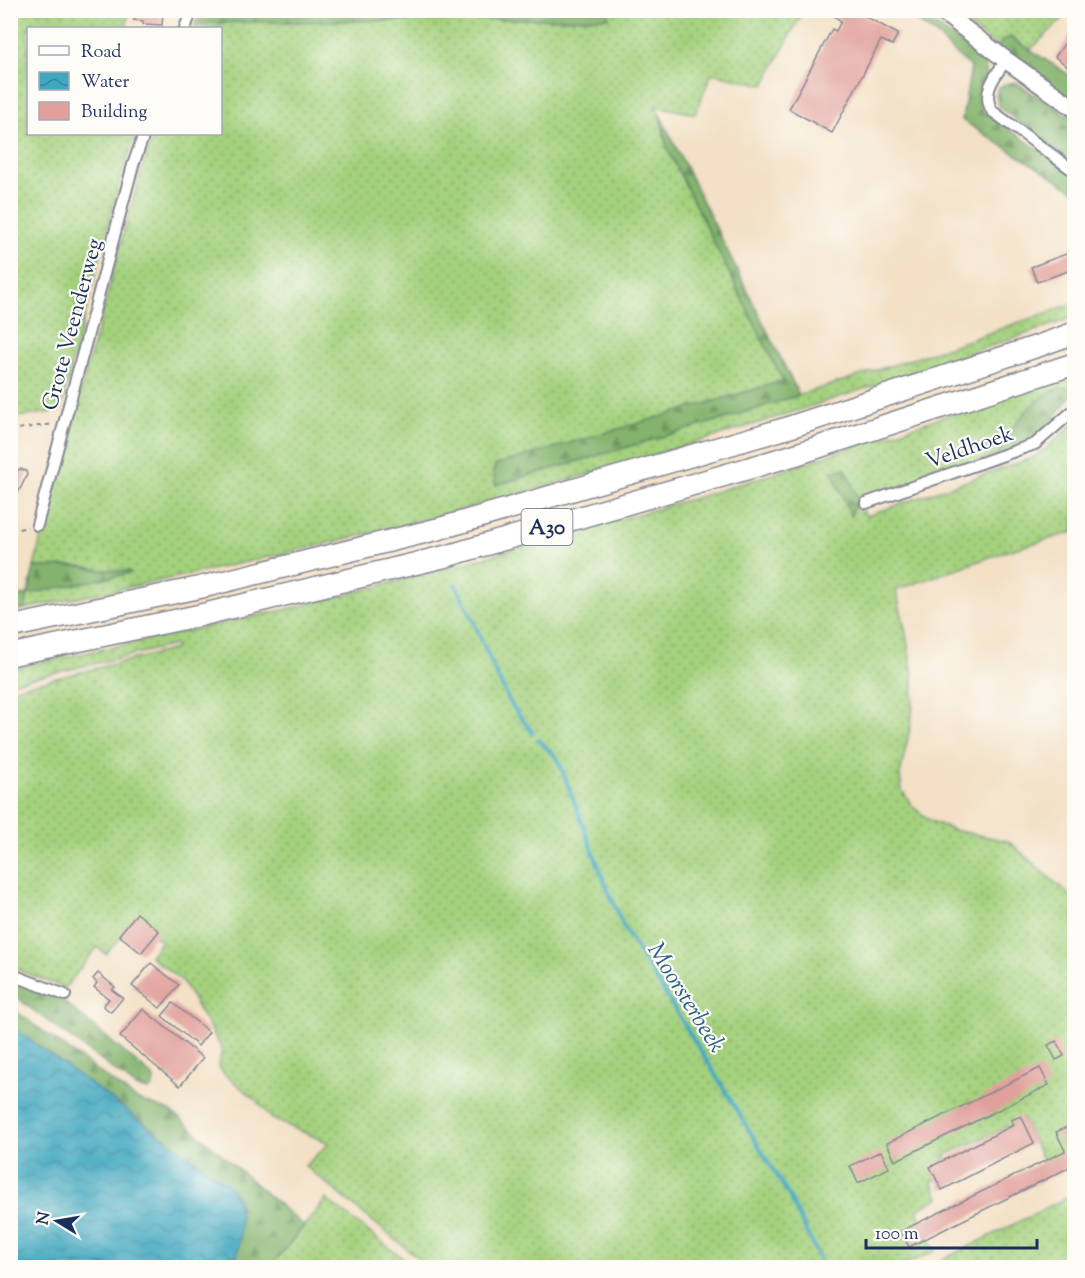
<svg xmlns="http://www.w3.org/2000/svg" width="1085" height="1278" font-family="'Sorts Mill Goudy',serif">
<defs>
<pattern id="grass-dots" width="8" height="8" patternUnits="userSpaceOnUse" patternTransform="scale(1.5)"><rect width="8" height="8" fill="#a4d17d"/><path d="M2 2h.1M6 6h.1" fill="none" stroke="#85aa6a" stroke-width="1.8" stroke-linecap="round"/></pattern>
<pattern id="forest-firs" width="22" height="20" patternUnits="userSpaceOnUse" patternTransform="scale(1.5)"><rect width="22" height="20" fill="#83b36c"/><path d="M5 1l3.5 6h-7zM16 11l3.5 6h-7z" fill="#6a925c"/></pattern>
<pattern id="water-waves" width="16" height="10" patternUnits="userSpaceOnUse" patternTransform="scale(1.5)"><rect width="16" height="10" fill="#40a7c0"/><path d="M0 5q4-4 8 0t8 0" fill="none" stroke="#35889f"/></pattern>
</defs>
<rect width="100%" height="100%" fill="#fdfcf7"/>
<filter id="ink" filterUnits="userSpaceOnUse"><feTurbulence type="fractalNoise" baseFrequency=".0167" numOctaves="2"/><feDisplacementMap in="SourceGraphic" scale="12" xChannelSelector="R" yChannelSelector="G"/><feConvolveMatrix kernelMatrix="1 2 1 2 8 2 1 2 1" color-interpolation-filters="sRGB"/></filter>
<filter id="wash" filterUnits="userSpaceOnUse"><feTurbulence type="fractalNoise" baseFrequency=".008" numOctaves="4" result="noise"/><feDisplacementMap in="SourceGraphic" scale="24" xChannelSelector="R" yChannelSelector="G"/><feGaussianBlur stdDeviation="1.35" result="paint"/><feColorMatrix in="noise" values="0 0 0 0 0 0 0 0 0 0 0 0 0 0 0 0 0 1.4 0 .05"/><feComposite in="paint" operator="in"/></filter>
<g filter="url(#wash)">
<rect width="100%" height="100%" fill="#f3e0c5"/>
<path fill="url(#grass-dots)" stroke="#60806e" stroke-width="1.5" fill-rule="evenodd" d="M607,10L803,11L764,85L712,73L695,114L655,106L660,115L667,148L783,381L496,465V485L727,418L952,346L1074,303V317C858,394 638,464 415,522C286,555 155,582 24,609L28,594L129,571L101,570L80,566L34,567C54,482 78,398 102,314C118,254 133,192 154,134H220V28H194L196,23L608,18Z
M10,11H129L126,28H28V134H136L120,180L60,411L11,418Z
M947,11H1071L1030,50L1010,37L998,47Z
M1074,373V388H1062L1054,390L997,455L859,501L866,516L1032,458L1048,447L1074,423V532L1007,551L896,590L906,633L913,675V704L911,724L900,775L902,790L912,806L929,820L953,830L1008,841L1074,899V1154L1045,1165L1023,1120L945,1155L953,1171L932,1181L939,1198L917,1210L935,1251L899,1267H429L305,1166L329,1143L272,1119L258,1102L223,1073L218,1065L222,1051L221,1047L182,981L150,956L161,941L135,921L106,954L97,947L65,988L11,967V689L176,649L174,645L11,683L10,669L298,607L447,568L695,498L772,474ZM845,468L859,501L853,507Z
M1074,1194V1267H926L932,1265Z
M326,1199L414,1267H270Z"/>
<path fill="url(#forest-firs)" stroke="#4f7165" stroke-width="1.5" d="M201,11L607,10L609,18L196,23Z
M903,11H916L969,49L984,63L986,70L980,103L982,110L1074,175V191L962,120L971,67L952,51L940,38Z
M1010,37L1074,78V102L998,47L1002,41Z
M1015,82L1074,119V164L999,107L996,96L998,88L1005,84Z
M660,115L799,395L727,418L496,485L493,472L495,465L783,381L667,148Z
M1062,388H1074V392C1059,412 1043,435 1020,447C1013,450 1005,452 997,455C1008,430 1035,394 1062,388Z
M845,468L859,501L853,507L851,516L832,472Z
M80,566L101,570L129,571L131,573L28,594L24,609L11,612V597L28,594L34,567Z
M10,979L58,997L150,1074L154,1079L153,1087L149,1090L138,1088L25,1004L11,992Z
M10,1007L136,1099L170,1111L176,1115L304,1226L270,1267H235C239,1243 244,1214 233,1191L159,1134L11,1026Z"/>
<path fill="url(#water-waves)" stroke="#2e6b8f" stroke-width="1.5" d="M11,1026L226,1183C230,1188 235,1193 237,1199C243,1219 239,1248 235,1267H11Z"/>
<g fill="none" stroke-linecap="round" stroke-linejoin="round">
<path stroke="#40a7c0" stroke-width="4" d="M455,584C478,623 490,668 513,707C519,716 527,725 533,733
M538,739L558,759L603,878L624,928L709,1064L789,1196L824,1268"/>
</g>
<g id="blocks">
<path fill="#e1a09b" d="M135,10L163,12L162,25L143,24V21L134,20Z
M837,10H854L898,34L892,45L881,40L832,133L789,109L832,29L836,31L841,21L834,16Z
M1074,30V71L1055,57Z
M1074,251V269L1037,282L1031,267Z
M21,469L26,471L27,475L18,493L14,494L10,492V482L17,470Z
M137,913L159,931L141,953L119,935Z
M151,963L179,985L160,1008L132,986Z
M98,973L115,987L112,990L123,998L111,1012L103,1006L109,999L94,987L97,983L93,979Z
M173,1003L209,1032L198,1046L162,1016Z
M143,1009L203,1058L180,1086L120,1037Z
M1056,1041L1064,1056L1056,1060L1048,1045Z
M1040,1068L1049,1085L895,1161L887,1143Z
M1021,1116L1034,1143L942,1190L930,1167L1014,1125L1011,1120Z
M1073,1124L1074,1127V1165L909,1247L901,1231L1065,1151L1056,1132Z
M881,1151L889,1168L858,1183L850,1166Z"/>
</g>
</g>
<g filter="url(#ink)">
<use href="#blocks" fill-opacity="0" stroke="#878892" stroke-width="1.5"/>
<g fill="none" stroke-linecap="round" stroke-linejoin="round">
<defs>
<path id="street" d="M185,28L192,10
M1006,60C995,76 981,92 992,111L1074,171
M866,503L1035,444L1074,410
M37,525L133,165L144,134
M10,974L65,995"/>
<path id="secondary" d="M940,10L1006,60L1074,108"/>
<path id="highway" d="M10,627L202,587L438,529L787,428L1041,345L1074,333
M10,655L201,615L447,556L794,455L1074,364"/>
</defs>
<use href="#street" stroke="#878892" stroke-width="14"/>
<use href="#secondary" stroke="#878892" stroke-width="20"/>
<use href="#highway" stroke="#878892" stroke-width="24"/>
<path stroke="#878892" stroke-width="2" stroke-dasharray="4.5 4.5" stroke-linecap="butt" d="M10,430L53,424
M10,531L28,527"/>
<use href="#street" stroke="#fff" stroke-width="10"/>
<use href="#secondary" stroke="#fff" stroke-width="16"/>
<use href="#highway" stroke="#fff" stroke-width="21"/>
</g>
</g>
<g text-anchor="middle" stroke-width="4.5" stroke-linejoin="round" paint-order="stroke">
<rect fill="#fdfcf7" stroke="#5f6c8c" stroke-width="1.5" x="521.5" y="509" width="51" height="36" rx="4.5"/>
<g font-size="21" font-weight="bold" fill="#1b2f5e">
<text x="547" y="534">A30</text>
</g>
<g font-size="22" fill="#1b2f5e" stroke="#fdfcf7">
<text transform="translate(71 324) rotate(-75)" y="8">Grote Veenderweg</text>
<text transform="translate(969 446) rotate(-19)" y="8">Veldhoek</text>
</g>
<g font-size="24" font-style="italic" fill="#2a5f85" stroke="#fdfcf7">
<text transform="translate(687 997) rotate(58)" y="8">Moorsterbeek</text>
</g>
</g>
<rect width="1085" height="1278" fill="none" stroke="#fdfcf7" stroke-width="36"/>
<rect x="27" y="27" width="195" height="108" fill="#fdfcf7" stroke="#a3aaba" stroke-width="1.5"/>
<rect x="39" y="46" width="30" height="9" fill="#ffffff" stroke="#a3aaba" stroke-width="1.5"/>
<text x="81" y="57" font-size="18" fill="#1b2f5e">Road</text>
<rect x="39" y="72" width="30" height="18" fill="url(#water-waves)" stroke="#a3aaba" stroke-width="1.5"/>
<text x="81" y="87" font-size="18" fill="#1b2f5e">Water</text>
<rect x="39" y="102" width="30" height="18" fill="#e1a09b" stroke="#a3aaba" stroke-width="1.5"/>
<text x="81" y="117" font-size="18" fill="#1b2f5e">Building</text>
<g transform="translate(57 1221) rotate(281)" stroke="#fdfcf7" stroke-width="4.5" paint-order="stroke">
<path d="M0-4.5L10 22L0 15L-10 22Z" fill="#1b2f5e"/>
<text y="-9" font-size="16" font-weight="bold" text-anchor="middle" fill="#1b2f5e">N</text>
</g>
<path d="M866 1239v9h171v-9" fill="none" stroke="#1b2f5e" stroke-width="3"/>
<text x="875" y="1239" font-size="18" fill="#1b2f5e" stroke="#fdfcf7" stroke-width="4.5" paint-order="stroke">100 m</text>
</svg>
